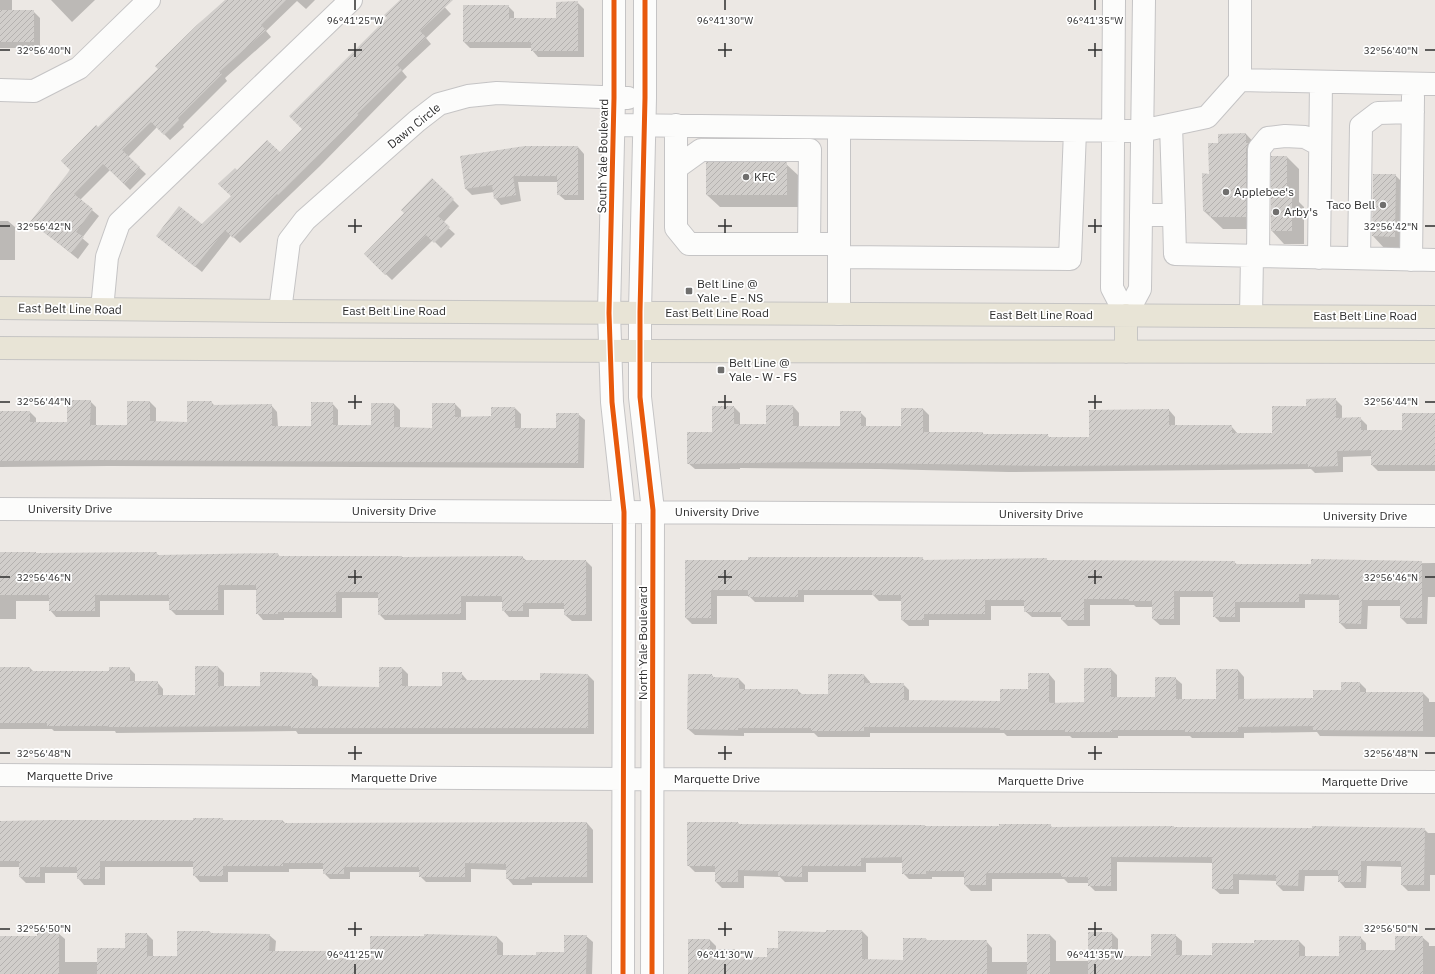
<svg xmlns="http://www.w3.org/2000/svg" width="1435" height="974" font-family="'IBM Plex Sans',sans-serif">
<defs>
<pattern id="building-hatch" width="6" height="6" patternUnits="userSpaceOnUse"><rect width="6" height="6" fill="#d1cecb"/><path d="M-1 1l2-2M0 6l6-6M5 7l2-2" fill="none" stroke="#b4b1af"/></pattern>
</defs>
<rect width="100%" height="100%" fill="#ece8e4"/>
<path fill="#0003" d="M0,0H12V11H33L40,18V48H0Z
M51,0H95L72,22Z
M226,0H315L306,9L297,1L266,31L271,37L225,78L227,81L183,125L184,127L170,140L157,127L128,157L146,174L130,190L110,170L80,200L99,216L82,238L89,244L78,259L32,222L72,170L98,129L160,69Z
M401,0H438L451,14L426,38L431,44L402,71L407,77L320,166L240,243L231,235L202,272L157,236L202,226L232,196L237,172L280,154L304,129Z
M577,2L584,9V57H538L532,50V48H470L464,42L508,6L514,12V19H557Z
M1246,134L1258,147V229H1223L1204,211L1210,175L1219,144Z
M578,147L584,154V200H565L558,194V182H518L521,201L501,205L495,198L494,192L472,195L466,189L461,157Z
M1287,157L1299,169V202L1304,207V244H1284L1272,231Z
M786,164L799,176V207H720L707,195Z
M1374,175H1395L1408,188L1407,249H1385L1373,236Z
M432,179L459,206L443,223L455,234L441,248L433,240L392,280L365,254L406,213Z
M0,221H8L15,227V260H0Z
M1335,399L1342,406V419L1360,418L1367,425V431H1403L1435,427V471H1378L1372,465V456L1343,457V472L1315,473L1311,469L1008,472L879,469L740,468V469H695L688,463L734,407L740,413V425H767L793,406L799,413V428H841L860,412L866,418V427H902L923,409L929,415V433H982L985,435H1047L1050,438H1090V411L1169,410L1175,417V426H1231L1238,434H1273L1307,407Z
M90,401L96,407V426H128L150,402L156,408V422L188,423L211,402L215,406L271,405L277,412L278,427H312L332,403L338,410V426H372L394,404L400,410V428L433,429L455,404L461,410V417H492L515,408L521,414V429H557L578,414L585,420L584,468L109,466L0,467V412H30L36,418V423H68Z
M156,553L159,556L278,554L280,557H402L403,558L522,557L527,561H586L592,567V621H572L565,615V609H529V617H509L503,610V602H466V620H385L379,614V598H342V618H284V620H263L257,613V590H224V615H176L170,609V601H100V617H56L50,610V601H16V619H0V554Z
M922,558L925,561L1234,562L1238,565L1435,563V597H1428L1427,624H1407L1401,618V606H1368L1367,629H1346L1340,623V600H1305V608H1240V622H1220L1214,616V597H1180V625H1160L1153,619V607H1136L1134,605H1090V626H1068L1062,620V617H1032L1025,611V606H991V620H929V626H909L902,620V601H879L873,595H804V602H755L749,596H717V624H692L686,618V561Z
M0,667L30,668L34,672H110L129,668L135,674V682H157L163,689V696H196L218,667L224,673V687H261L311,674L318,680V688H380L402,668L408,674V687H442L461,673L467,680H541L588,675L594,681V734H298L296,731L116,733L115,731H54L52,729H0Z
M1111,669L1117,675V698H1156L1175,678L1182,684V700H1217L1238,670L1244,677V700L1314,699L1342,691L1360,683L1366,689V693H1423L1429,699V702H1435V737L1320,736L1317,732L1244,733V738H1192L1190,736H1118V738H1072L1070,736H1007L1004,733H870V737H818L814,733H744V736L695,735L688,729L689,675H712L714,678L739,679L745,685V690H797L803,695H829L864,675L870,682V684H903L909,690V701L1001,702L1029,690V674H1049L1055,681V704L1085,703Z
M222,819L224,821H283L286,824L587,823L593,830V883H532V885H513L507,878V870L471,869V882H426L420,876V872H350V879H330L324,873V869H289V872H228V882H200L194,875V867H105V885H84L78,878V873H45V883H26L20,877V867H0V822L194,821Z
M738,823L740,825L925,826L927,827H1000L1050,825L1053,828L1424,829L1428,833H1435V875H1430V891H1408L1402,885V867L1367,866L1366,888H1345L1339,881V876H1305L1304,891H1283L1277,885V881L1239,880V894H1220L1213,888V863L1117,862V891H1095L1089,885V883H1068L1064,879H992V891H971L965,885V877H932V879H909L903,873V863H866V872H808V882H785L780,877L744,876V888H722L716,882V872H695L688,865Z
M862,931L868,937V960L904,961L926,939L928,941H986L992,948V962H1028L1050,935L1056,941V961H1089L1112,933L1118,939V957H1152L1175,935L1182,941V956H1213L1255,944L1299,941L1305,947V957H1340L1360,937L1366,943V951H1396L1422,937L1429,943V946H1435V974H689L710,940L716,946V950H735L741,958H768L779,949L827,933Z
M210,932L212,934L269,935L276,941L275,952H333L339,958L371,959L497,937L503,943V956H537L565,953L586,936L593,942L592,974H0V937H38L58,933L65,939V962H98L126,949L147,934L153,940V957H178Z"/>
<path fill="url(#building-hatch)" d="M225,0H286L261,25L266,30L219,72L222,74L178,118L179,120L164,135L151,122L122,150L140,167L124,184L103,164L74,194L93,209L76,232L84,237L71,253L30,222L70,170L61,161L96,125L98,127L158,69L155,66L197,25Z
M400,0H453L420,31L426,37L397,65L402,70L357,114L359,115L278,195L277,194L233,238L225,230L195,267L156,236L179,206L202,224L231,196L218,184L235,168L237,170L267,140L280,152L302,129L289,116L387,18L384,15Z
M578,1V51H531V42H463V5H509V18H556V2Z
M0,10H34V42H0Z
M1246,133V143H1248L1246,149V217H1210L1209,212L1203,211L1202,173L1209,174L1208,143H1218V134Z
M525,146H578V195H557V176H513L516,195L494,199L492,185L465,189L460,156Z
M1271,156H1287V193H1292V231H1271Z
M706,162H787V195H706Z
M1373,174H1396L1395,237L1372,236Z
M432,178L454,199L438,216L450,227L434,243L426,235L385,275L364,254L404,213L401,210Z
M1336,398V418L1361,417V430H1402V413H1435V465H1371V450L1337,451L1338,466L1308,467V464L1048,466L808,462L687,464V432H712V406H734V424H766V405H793V426H840V411H861V426H901V408H923V432H983V434H1048V437H1089V410L1169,409V425H1232V433H1272V406H1306V399Z
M67,400H91L90,425H127V401H150V421L187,422V401H212V405L272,404V426H311V402H333V425H371V403H394V427L432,428V403H455V417L491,416V407H515V428H556V413H579L578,463L102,460L0,461V411H30V422H67Z
M0,552H36V553L157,552V555L278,553V556H402V557L523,556V560H586V615H564V603H523V611H502V596H461V614L378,615V592H336V612H278V614H256V585H218V610H169V595H95V611H49V595H0Z
M748,557H923V560L1047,558V560L1235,561V564H1311V559L1422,561V618H1400V600H1362L1361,624L1339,623V595L1299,594V602H1235V617H1213V591H1174V619H1152V601H1129V599H1084V620H1061V612H1024V600H985V614H924V620H901V595H872V590H798V597H748V590H711V618H685V560H748Z
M195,666H218V686H260V672H280L312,673V686L379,687V667H402V686H442V672H462V680H540V673L588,674V728H291V726L109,727V726H47V723H0V667H30V671H109V667H130V681H158V695H195Z
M1084,668H1111V697H1155V677H1176V699H1216V669H1238V699L1313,698V690H1341V682H1360V692H1423V731L1313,730V726L1238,727V732H1185V730H1112V732H1065V730H1000V728L939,727H864V731H811V728H738V730L687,729L688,674H712V677L739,678V689H798V694H828V674H864V683H904V700L1000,701V689H1028V673H1049V703L1084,702Z
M193,818H223V820H283V823L587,822V877H526V879H506V864L465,863V877H419V867H344V874H323V863H283V866H223V876H193V861H100V879H77V867H40V877H19V861H0V821L52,820H193Z
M687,822H738V824L925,825V826H999V824H1051V827L1174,826V827L1312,828V826L1425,828L1424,885H1401V861H1361V882H1338V870H1299L1298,886L1276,885V875L1233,874V889H1212V857H1111V886H1088V877H1061V873H986V885H964V871H926V874H902V857L861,858V866H802V877L778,876V871L738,870V882H715V866H687Z
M826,930H862V959L903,960V938H926V940H987V974H688V939H710V949H735V957H767V948H778V931L826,932Z
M177,931H210V933L270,934L269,951H334V958H370V936H424V934L497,936V955H536V952H564V935H587L586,974H97V948H125V933H147V956H177Z
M37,932H59V974H0V936H37Z
M1088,932H1112V956H1151V934H1176V955H1212V943H1254V940H1299V956H1339V936H1361V950H1395V936H1423V974H1088Z
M1027,934H1050V974H1027Z"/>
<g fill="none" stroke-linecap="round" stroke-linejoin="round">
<defs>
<path id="minor" d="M614,0V98L609,313L612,402L624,512L623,974
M645,0V98L640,312V397L653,510L652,974
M1114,0L1112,288L1126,315
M1240,0V80
M0,90L34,91L79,68L149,0
M614,125L1141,131L1207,117L1240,80L1435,84
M676,125V228L689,244H839
M1171,125L1174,215
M839,128V314
M676,168L701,150H810L809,244
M1141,215H1174L1175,254L1435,260
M1258,256L1259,149L1268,138L1285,136L1305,137L1320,145
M839,257L1070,259L1075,131
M1319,258L1321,82
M1359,258L1361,126L1378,113L1413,112
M1411,260L1413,97
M102,309L107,257L119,223L351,0
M280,311L289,241L305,220L417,121L439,104L468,96L497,93L628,98
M1126,315L1140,289L1144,0
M1251,316L1252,256
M0,509L1435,516
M0,775L624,779L1435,782"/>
<path id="major" d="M0,308L280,311L1435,317
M1126,315V352
M0,348L640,351L1435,352"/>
</defs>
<use href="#minor" stroke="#c5c4c5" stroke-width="24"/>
<use href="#major" stroke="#c6c5c4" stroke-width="24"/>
<use href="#minor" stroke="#fcfcfb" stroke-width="22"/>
<use href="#major" stroke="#e8e4d6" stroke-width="22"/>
<defs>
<path id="cycleway" d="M614,0V98L609,313L612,402L624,512L623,974
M645,0V98L640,312V397L653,510L652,974"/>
</defs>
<use href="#cycleway" stroke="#fff" stroke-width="8"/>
<use href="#cycleway" stroke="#e8590c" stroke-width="5"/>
</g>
<path fill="none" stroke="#2e2e2e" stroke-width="1.5" d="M355,0V10M725,0V10M1095,0V10M355,43V57M725,43V57M1095,43V57M0,50H10M348,50H362M718,50H732M1088,50H1102M1425,50H1435M355,219V233M725,219V233M1095,219V233M0,226H10M348,226H362M718,226H732M1088,226H1102M1425,226H1435M355,395V409M725,395V409M1095,395V409M0,402H10M348,402H362M718,402H732M1088,402H1102M1425,402H1435M355,570V584M725,570V584M1095,570V584M0,577H10M348,577H362M718,577H732M1088,577H1102M1425,577H1435M355,746V760M725,746V760M1095,746V760M0,753H10M348,753H362M718,753H732M1088,753H1102M1425,753H1435M355,922V936M725,922V936M1095,922V936M0,929H10M348,929H362M718,929H732M1088,929H1102M1425,929H1435M355,964V974M725,964V974M1095,964V974"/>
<g fill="#706f6e" stroke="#fff" stroke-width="1.5">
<circle cx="746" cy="177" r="4"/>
<circle cx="1226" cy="192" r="4"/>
<circle cx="1383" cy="205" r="4"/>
<circle cx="1276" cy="212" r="4"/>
<rect x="685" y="287" width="8" height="8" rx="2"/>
<rect x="717" y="366" width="8" height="8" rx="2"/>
</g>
<g text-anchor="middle" stroke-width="3.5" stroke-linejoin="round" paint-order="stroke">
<g font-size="12" fill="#2e2e2e" stroke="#fff">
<text transform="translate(414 126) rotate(-39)" y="4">Dawn Circle</text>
<text transform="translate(603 156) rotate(-89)" y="4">South Yale Boulevard</text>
<text transform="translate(70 309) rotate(1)" y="4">East Belt Line Road</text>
<text x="394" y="315">East Belt Line Road</text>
<text x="717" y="317">East Belt Line Road</text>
<text x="1041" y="319">East Belt Line Road</text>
<text x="1365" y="320">East Belt Line Road</text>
<text x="70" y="513">University Drive</text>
<text x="394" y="515">University Drive</text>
<text x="717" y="516">University Drive</text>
<text x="1041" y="518">University Drive</text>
<text x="1365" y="520">University Drive</text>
<text transform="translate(643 643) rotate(-90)" y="4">North Yale Boulevard</text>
<text x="70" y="780">Marquette Drive</text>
<text x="394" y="782">Marquette Drive</text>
<text x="717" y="783">Marquette Drive</text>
<text x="1041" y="785">Marquette Drive</text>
<text x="1365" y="786">Marquette Drive</text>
</g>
<g font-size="12" fill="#2e2e2e" stroke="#fff" text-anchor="start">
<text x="754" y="181">KFC</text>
<text x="1234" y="196">Applebee's</text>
<text x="1375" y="209" text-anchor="end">Taco Bell</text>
<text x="1284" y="216">Arby's</text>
<text x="697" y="288">Belt Line @<tspan x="697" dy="14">Yale - E - NS</tspan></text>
<text x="729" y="367">Belt Line @<tspan x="729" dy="14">Yale - W - FS</tspan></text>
</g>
</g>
<g font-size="10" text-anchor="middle" fill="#2e2e2e" stroke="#fff" stroke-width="3.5" stroke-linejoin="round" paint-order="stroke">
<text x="355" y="24">96°41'25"W</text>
<text x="725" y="24">96°41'30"W</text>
<text x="1095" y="24">96°41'35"W</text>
<text x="1391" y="54">32°56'40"N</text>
<text x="44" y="54">32°56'40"N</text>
<text x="1391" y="230">32°56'42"N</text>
<text x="44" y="230">32°56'42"N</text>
<text x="1391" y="405">32°56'44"N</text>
<text x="44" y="405">32°56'44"N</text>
<text x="1391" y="581">32°56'46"N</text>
<text x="44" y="581">32°56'46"N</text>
<text x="1391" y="757">32°56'48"N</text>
<text x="44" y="757">32°56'48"N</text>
<text x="1391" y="932">32°56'50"N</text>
<text x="44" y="932">32°56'50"N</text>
<text x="355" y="958">96°41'25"W</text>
<text x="725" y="958">96°41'30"W</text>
<text x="1095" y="958">96°41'35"W</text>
</g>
</svg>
